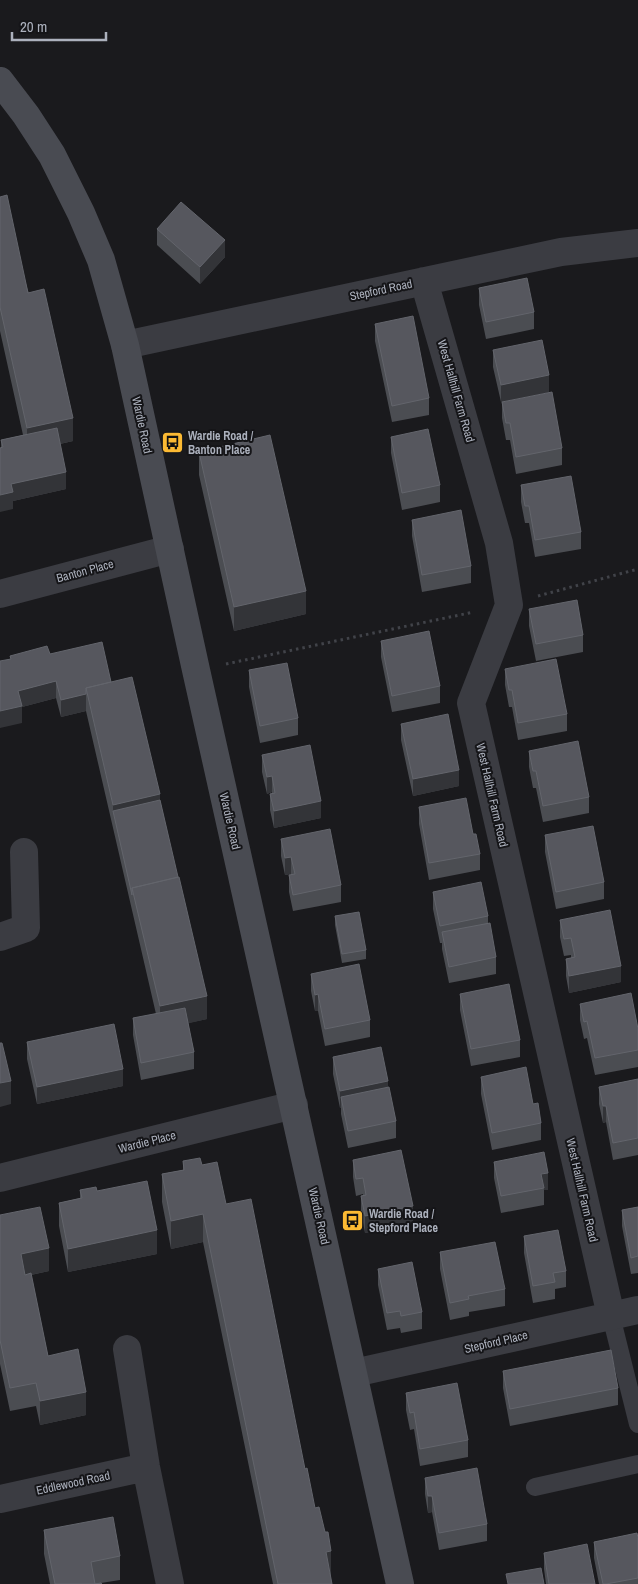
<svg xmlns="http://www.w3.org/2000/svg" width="638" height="1584" font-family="'Archivo Narrow',sans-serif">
<rect width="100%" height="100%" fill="#1a1a1d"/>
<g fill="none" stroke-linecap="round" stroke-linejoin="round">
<path stroke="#414349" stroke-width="3" stroke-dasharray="2.5 4" stroke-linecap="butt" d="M538,596L638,569
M226,664L474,612"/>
<path stroke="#3b3c42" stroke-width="18" d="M611,1316L638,1424
M535,1487L638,1464"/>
<path stroke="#3b3c42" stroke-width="28" d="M424,281L499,543L509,605L471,703L611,1316
M125,345L561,252L638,243
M0,594L170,549
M0,937L26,928L24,852
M0,1178L294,1105
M127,1349L146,1467L170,1584
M354,1373L638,1310
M0,1499L146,1467"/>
<path stroke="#494b52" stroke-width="28" d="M0,81L26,115L52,155L81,213L101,260L125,345L196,670L400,1584"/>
</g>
<path fill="#4b4d52" d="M0,197L73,441L60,444L66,489L13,501V509L1,448V440L23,435L0,331Z
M157,229L225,257L200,284L157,245Z
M479,288L534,312V329L486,339L479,305Z
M375,324L429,398V415L392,422L375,341Z
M493,350L549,392L503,401L562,448V465L516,474L510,440H506L502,418V402H501L493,367Z
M391,437L440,485V502L402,510L391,453Z
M199,452L306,614L234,631L199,475Z
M521,485L581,532V549L535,557L529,523H525L521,502Z
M412,520L471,566V583L422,592L412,536Z
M529,609L583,635V652L536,661L529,626Z
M381,641L440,686V703L392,712L381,657Z
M50,654L111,682L160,800L207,1019L188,1023L194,1052V1069L141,1080L133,1035V1018L156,1014L86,711L61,717L56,698L22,707V723L10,656Z
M505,669L567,714V731L518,740L512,707H509L505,685Z
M249,670L298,718V735L260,743L249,687Z
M401,724L459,786L413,796L401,740Z
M529,751L589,797V813L543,822L536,788H533L529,767Z
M262,755L321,818L274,828L270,810V794L272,793V792L267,794L262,772Z
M419,807L473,834L480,854V870L429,880L419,824Z
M545,835L604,882V899L556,909L545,852Z
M281,839L341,885V902L293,911L289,892V875H291V874L285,875L281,856Z
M433,892L488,916V923L496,957V974L449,983L442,949V943H440L433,909Z
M335,916L366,950V959L342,963L335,925Z
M560,920L621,982L569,993L566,976V959L571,958V955L564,956L560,937Z
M311,974L370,1020V1037L325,1046L318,1011H315L311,991Z
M460,994L520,1040V1057L471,1066L460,1010Z
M580,1004L638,1029V1067L595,1075L587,1038L584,1039L580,1020Z
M27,1042L123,1086L37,1104L27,1059Z
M333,1057L388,1088L396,1121V1138L348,1148L341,1114V1107L340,1108L333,1074Z
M481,1077L533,1104L541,1123V1140L492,1150L481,1094Z
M638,1079V1155L613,1160L606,1122L603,1123L599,1104V1087Z
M353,1160L413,1223L365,1233L361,1212V1196L363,1195V1194L356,1196L353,1177Z
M183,1161L202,1165L226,1204L305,1469L332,1584H273L203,1242L171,1249L162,1202V1174L183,1170Z
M494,1162L548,1190H544V1205L501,1213L494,1178Z
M80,1190L97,1191L157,1254L68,1272L59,1226V1203L80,1198Z
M638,1207V1273L631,1274L622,1226V1210Z
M0,1215L49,1271L31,1275L48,1356L86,1415L40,1425L36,1406L10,1411L0,1364Z
M524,1236L566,1271V1287L555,1289V1299L533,1303L524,1253Z
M440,1252L505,1289V1306L469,1312V1316L450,1320L440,1269Z
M378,1269L422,1312V1329L401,1333L400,1328L387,1330L378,1285Z
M503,1371L618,1388V1405L510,1426L503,1388Z
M406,1393L468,1440V1457L420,1466L414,1429L410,1430L406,1410Z
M425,1478L487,1524V1541L439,1550L432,1512L428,1513L425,1494Z
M44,1530L120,1556V1580L101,1583L102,1584H50L44,1554Z
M638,1538V1584H599L594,1558V1542Z
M544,1553L595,1584H546L544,1569Z"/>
<path fill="#333438" d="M225,240V257L200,284V267Z
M549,375V392L501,402V385Z
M73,418V441L27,451V428Z
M66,472V489L13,501V509L0,512V495L11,484Z
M306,591V614L234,631V607Z
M56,681V698L22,707V723L0,728V711L18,691Z
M86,694V711L61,717V700Z
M459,770V786L413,796V779Z
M272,776V792L267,794V777Z
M160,794V817L113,812V805Z
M321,801V818L274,828V811Z
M291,857V874L285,875V858Z
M621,966V982L569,993V976Z
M318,994V1011H315V995Z
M207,996V1019L160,1030V1006Z
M123,1069V1086L37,1104V1087Z
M11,1081V1104L0,1107V1083Z
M388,1081V1098L341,1097V1107L340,1108V1091Z
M603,1106H606V1122L603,1123Z
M548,1173V1190H544L541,1174Z
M413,1206V1223L365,1233V1216Z
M203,1214V1242L171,1249V1221Z
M157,1230V1254L68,1272V1249Z
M49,1248V1271L21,1277V1254Z
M86,1392V1415L40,1425V1401Z
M428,1496H432V1512L428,1513Z
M331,1551V1579L326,1552Z"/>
<path fill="#56575e" stroke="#63656c" d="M7,195L28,293L44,289L73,418L27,428L0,307V197Z
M181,202L225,240L200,267L157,229Z
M527,278L534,312L486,322L479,288Z
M413,316L429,398L392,406L375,324Z
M542,340L549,375L501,385L493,350Z
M552,392L562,448L516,457L510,423H506L502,402Z
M57,428L66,472L11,484L13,492L0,495V448L3,447L1,440Z
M428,429L440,485L402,493L391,437Z
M270,435L306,591L234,607L199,452Z
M571,476L581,532L535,540L529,506H525L521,485Z
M461,510L471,566L422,575L412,520Z
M577,600L583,635L536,644L529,609Z
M429,631L440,686L392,696L381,641Z
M102,642L111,682L86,688V694L61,700L56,681L18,691L22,706L0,711V661L11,659L10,656L47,646L50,654Z
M556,659L567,714L518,723L512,690H509L505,669Z
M287,663L298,718L260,726L249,670Z
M132,677L160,794L113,805L86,688Z
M448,714L459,770L413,779L401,724Z
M578,741L589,797L543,806L536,771H533L529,751Z
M310,745L321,801L274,811L270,794L275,793L272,776L267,777L262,755Z
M466,798L473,834H476L480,854L429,863L419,807Z
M160,800L178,877L132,888V895L113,811Z
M593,826L604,882L556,892L545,835Z
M330,829L341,885L293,895L289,875L295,874L291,857L285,858L281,839Z
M179,877L207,996L160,1006L132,888Z
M481,882L488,916L440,926L433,892Z
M610,910L621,966L569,976L566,959L575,957L571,938L564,939L560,920Z
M359,912L366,950L342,954L335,916Z
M490,923L496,957L449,967L442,932Z
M359,964L370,1020L325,1029L318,994L315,995L311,974Z
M509,984L520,1040L471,1049L460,994Z
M631,993L638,1029V1050L595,1058L587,1021L584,1022L580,1004Z
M185,1008L194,1052L141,1063L133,1018Z
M114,1024L123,1069L37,1087L27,1042Z
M0,1043H2L11,1081L0,1083Z
M381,1047L388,1081L340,1091L333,1057Z
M526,1067L533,1104L538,1103L541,1123L492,1133L481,1077Z
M638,1079V1138L613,1143L606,1106H603L599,1087Z
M389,1087L396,1121L348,1131L341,1097Z
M401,1150L413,1206L365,1216L361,1196L366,1195L363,1178L356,1179L353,1160Z
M544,1152L548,1173L541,1174L544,1188L501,1196L494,1162Z
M200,1158L202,1165L217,1162L226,1204L251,1199L305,1469L307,1468L315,1508L319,1507L325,1532H328L331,1551L326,1552L332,1584H278L203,1214L171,1221L162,1174L184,1170L183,1161Z
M147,1181L157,1230L68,1249L59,1203L82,1198L80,1190L96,1187L97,1191Z
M40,1207L49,1248L21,1254L25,1275L31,1273L48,1356L78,1349L86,1392L40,1401L36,1383L10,1388L0,1340V1215Z
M638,1207V1256L631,1258L622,1210Z
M558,1230L566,1271L553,1273L555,1282L533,1286L524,1236Z
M495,1242L505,1289L468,1296L469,1299L450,1303L440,1252Z
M412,1262L422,1312L401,1316L400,1311L387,1313L378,1269Z
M611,1350L618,1388L510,1409L503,1371Z
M457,1383L468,1440L420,1449L414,1412L410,1413L406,1393Z
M477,1468L487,1524L439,1533L432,1496H428L425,1478Z
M113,1517L120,1556L91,1562L95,1584L101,1583L102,1584H55L44,1530Z
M637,1533L638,1538V1578L606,1584H603L594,1542Z
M587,1544L595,1584H549L544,1553Z
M541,1568L544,1584H508L506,1574Z"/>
<defs>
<symbol id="bus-square" viewBox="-11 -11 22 22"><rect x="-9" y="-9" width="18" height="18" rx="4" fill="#fcba33" stroke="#151518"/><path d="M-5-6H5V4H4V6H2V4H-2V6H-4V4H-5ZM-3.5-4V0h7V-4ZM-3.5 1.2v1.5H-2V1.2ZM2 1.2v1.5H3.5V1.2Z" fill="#111"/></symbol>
</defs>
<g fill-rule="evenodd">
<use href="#bus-square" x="160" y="430" width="25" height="25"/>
<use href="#bus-square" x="340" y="1208" width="25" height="25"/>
</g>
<g text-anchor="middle" stroke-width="4" stroke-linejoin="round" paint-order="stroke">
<g font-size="12" fill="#acb1bd" stroke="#151518">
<text transform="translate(381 290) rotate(-12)" y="4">Stepford Road</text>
<text transform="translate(456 391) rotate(74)" y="4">West Hallhill Farm Road</text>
<text transform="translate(142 425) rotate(78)" y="4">Wardie Road</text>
<text transform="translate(85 571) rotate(-15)" y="4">Banton Place</text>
<text transform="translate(492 795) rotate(77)" y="4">West Hallhill Farm Road</text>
<text transform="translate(230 821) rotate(77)" y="4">Wardie Road</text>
<text transform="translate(147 1142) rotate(-14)" y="4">Wardie Place</text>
<text transform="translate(582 1190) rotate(77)" y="4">West Hallhill Farm Road</text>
<text transform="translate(319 1216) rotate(77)" y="4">Wardie Road</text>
<text transform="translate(496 1342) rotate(-13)" y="4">Stepford Place</text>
<text transform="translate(73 1483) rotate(-12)" y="4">Eddlewood Road</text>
</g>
<g font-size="12" font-weight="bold" fill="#acb1bd" stroke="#151518" text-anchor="start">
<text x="188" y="440">Wardie Road /<tspan x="188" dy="14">Banton Place</tspan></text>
<text x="369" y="1218">Wardie Road /<tspan x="369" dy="14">Stepford Place</tspan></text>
</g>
</g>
<path d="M12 32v8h94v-8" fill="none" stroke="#acb1bd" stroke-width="2.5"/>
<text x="20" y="32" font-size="15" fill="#acb1bd" stroke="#151518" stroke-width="4" paint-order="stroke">20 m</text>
</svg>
